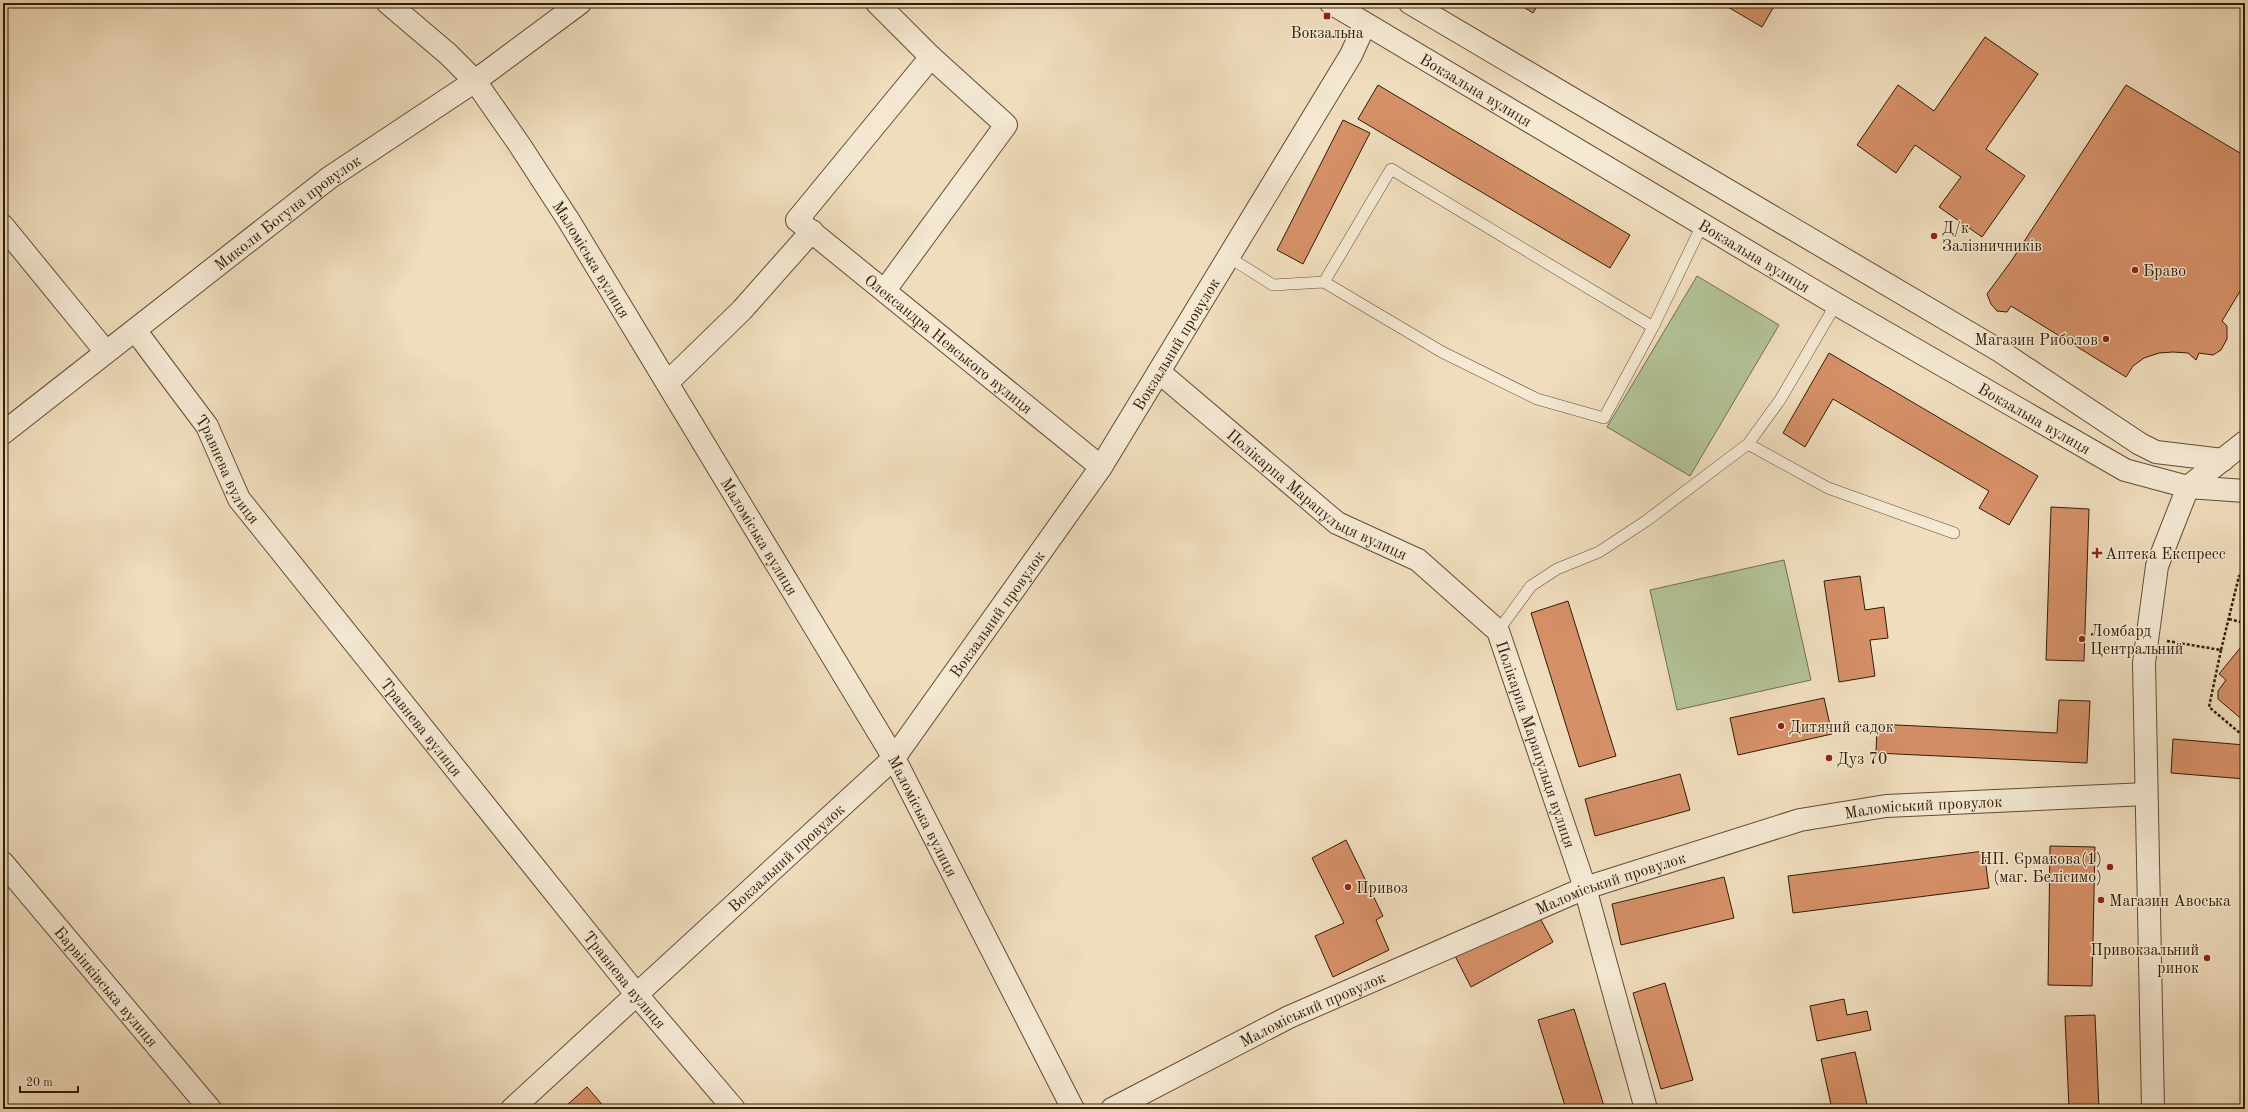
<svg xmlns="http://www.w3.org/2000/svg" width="2248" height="1112" font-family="'Old Standard TT',serif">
<rect width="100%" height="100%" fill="#f0ddbd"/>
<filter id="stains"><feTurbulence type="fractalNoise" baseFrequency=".005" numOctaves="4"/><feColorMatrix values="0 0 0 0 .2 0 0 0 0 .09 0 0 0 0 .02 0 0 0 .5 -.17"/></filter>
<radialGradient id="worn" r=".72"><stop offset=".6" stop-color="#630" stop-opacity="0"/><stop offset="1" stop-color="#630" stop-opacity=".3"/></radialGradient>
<path fill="#b2c296" stroke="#716f4e" d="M1697,276L1779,325L1690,476L1607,427Z
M1784,560L1811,680L1677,710L1650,590Z"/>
<path fill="#d69068" stroke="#301c05" d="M1517,3H1539L1533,13Z
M1721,3H1776L1762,27Z
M1985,37L2038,74L1986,149L2025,176L1982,237L1939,207L1961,177L1915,145L1896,173L1857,145L1898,85L1934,111Z
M1378,85L1630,235L1610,268L1358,119Z
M2126,85L2245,156V283L2222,321L2227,326V339L2221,350L2213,355L2199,353L2196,360L2188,353L2173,352L2159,353L2144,358L2133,366L2126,377L2011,306L2007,312L1997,311L1991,304L1987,294L2012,260Z
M1343,120L1370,133L1303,264L1277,250Z
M1829,353L2038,476L2009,525L1979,508L1989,491L1833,399L1805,447L1783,433Z
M2051,507L2089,509L2084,661L2046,660Z
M1860,576L1865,610L1884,607L1888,638L1870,640L1875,676L1839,682L1824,581Z
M1568,601L1616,756L1579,767L1531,613Z
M2245,642V722L2218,699V691L2226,680L2219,674Z
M1824,698L1832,734L1738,755L1730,718Z
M2059,700L2090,701L2087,763L1876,753L1877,724L2057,733Z
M2173,739L2245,745V779L2171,773Z
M1680,774L1690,810L1595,836L1585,799Z
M1346,840L1383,916L1376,920L1389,950L1333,977L1315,936L1344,923L1312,858Z
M2050,846L2095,847L2092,986L2048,985Z
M1984,851L1989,888L1793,913L1788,876Z
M1724,877L1734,918L1621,945L1612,904Z
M1536,911L1553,942L1471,987L1455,956Z
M1665,983L1693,1080L1661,1089L1633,993Z
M1844,999L1847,1015L1867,1011L1871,1030L1817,1041L1810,1006Z
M1574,1009L1604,1106L1594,1109H1566L1538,1020Z
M2095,1015L2099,1109H2069L2065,1016Z
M1855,1052L1868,1109H1832L1821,1059Z
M587,1087L606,1109H568L566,1106Z"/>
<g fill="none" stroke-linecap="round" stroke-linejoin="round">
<defs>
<path id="service" d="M1227,256L1273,285L1324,282L1442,352L1537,399L1604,418L1653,327L1702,225
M1324,282L1391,169L1653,327
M1748,444L1828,488L1954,533
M1498,631L1531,586L1557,569L1599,552L1646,521L1748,444L1780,400L1836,304"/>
<g id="minor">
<path id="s1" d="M388,3L448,54L475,81L519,144L569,221L894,758L1073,1109"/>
<path d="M877,3L931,57L1006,125L885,290"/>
<path id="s2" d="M931,57L797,220L1101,467"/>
<path d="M3,226L106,352"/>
<path id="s3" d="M135,330L207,426L239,499L637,995L734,1109"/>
<path id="s4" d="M1159,372L1337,523L1418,560L1498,631L1585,888L1646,1109"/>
<path d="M668,382L742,310L812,231"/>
<path id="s5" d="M3,433L329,178L475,81L580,3"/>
<path id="s6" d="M512,1109L894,758L1101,467L1351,55L1365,24"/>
<path id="s7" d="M1112,1109L1289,1017L1585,888L1800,820L1886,806L2146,794"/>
</g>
<g id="tertiary">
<path id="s8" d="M1331,3L1836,304L2125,470L2188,487L2245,491"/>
<path d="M1410,3L2000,351L2140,444L2156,452L2223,460"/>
<path id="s9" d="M3,863L210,1109"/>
<path d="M2153,1109L2144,663L2157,566L2188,487L2245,442"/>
</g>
</defs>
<use href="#service" stroke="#604c33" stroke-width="12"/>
<use href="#minor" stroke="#604c33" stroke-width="24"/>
<use href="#tertiary" stroke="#604c33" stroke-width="24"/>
<path stroke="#301c05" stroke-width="2.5" stroke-dasharray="3 2" stroke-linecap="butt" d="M2229,619L2245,623
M2167,641L2221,650L2239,576L2245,578
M2221,650L2209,707L2241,734"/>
<use href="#service" stroke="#f5e9d4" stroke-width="11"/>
<use href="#minor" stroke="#f5e9d4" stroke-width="22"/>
<use href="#tertiary" stroke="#f5e9d4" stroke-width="22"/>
</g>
<g fill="#8f2418" stroke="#f5e9d4" stroke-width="1.5">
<rect x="1323" y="12" width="8" height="8" rx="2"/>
<circle cx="1934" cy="236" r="4"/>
<circle cx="2135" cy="270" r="4"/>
<circle cx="2106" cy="339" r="4"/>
<path d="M2095 547h4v4h4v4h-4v4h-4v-4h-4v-4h4z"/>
<circle cx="2082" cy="639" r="4"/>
<circle cx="1781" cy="726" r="4"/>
<circle cx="1829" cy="758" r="4"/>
<circle cx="2110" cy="867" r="4"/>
<circle cx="1348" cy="887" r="4"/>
<circle cx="2101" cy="900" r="4"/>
<circle cx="2207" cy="958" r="4"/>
</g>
<g text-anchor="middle" stroke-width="3" stroke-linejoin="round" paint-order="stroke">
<g font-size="16" fill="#301c05" stroke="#f5e9d4" text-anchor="start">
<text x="1327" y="38" text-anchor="middle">Вокзальна</text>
<text x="1942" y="233">Д/к<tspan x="1942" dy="18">Залізничників</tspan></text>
<text x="2143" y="276">Браво</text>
<text x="2098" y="345" text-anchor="end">Магазин Риболов</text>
<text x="2105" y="559">Аптека Експресс</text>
<text x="2090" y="636">Ломбард<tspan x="2090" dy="18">Центральний</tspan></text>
<text x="1789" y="732">Дитячий садок</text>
<text x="1837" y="764">Дуз 70</text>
<text x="2102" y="864" text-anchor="end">НП. Єрмакова(1)<tspan x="2102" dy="18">(маг. Белісимо)</tspan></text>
<text x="1356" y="893">Привоз</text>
<text x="2109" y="906">Магазин Авоська</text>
<text x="2199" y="955" text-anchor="end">Привокзальний<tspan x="2199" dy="18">ринок</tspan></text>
</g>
<g font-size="16" fill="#301c05" stroke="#f5e9d4">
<text dy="6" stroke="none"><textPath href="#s8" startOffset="169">Вокзальна вулиця</textPath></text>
<text dy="6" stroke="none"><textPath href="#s5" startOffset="360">Миколи Богуна провулок</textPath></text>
<text dy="6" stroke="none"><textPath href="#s8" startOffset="493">Вокзальна вулиця</textPath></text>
<text dy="6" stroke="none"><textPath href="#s1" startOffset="330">Маломіська вулиця</textPath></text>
<text dy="6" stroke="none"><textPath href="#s2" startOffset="407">Олександра Невського вулиця</textPath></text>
<text dy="6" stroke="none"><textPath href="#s6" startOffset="1020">Вокзальний провулок</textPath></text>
<text dy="6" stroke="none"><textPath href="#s8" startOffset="817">Вокзальна вулиця</textPath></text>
<text dy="6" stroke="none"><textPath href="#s3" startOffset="168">Травнева вулиця</textPath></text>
<text dy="6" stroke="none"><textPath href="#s4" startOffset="201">Полікарпа Марапульця вулиця</textPath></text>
<text dy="6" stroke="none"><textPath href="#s1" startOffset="654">Маломіська вулиця</textPath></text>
<text dy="6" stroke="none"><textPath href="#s6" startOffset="696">Вокзальний провулок</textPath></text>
<text dy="6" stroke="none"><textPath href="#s3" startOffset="492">Травнева вулиця</textPath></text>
<text dy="6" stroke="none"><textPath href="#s4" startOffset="549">Полікарпа Марапульця вулиця</textPath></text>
<text dy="6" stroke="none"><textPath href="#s7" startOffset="872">Маломіський провулок</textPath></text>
<text dy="6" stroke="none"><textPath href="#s1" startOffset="978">Маломіська вулиця</textPath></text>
<text dy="6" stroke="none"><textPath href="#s6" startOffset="372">Вокзальний провулок</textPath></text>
<text dy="6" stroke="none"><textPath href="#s7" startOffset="548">Маломіський провулок</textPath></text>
<text dy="6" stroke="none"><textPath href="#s3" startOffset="816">Травнева вулиця</textPath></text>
<text dy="6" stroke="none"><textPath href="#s9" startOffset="161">Барвінківська вулиця</textPath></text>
<text dy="6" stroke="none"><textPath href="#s7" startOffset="224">Маломіський провулок</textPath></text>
</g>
</g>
<rect width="2248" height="1112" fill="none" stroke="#f0ddbd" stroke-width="16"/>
<rect x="4" y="4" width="2240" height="1104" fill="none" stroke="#301c05" stroke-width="2"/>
<rect x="8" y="8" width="2232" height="1096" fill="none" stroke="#301c05"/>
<path d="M20 1086v6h58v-6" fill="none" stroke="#301c05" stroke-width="2"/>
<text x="26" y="1086" font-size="12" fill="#301c05" stroke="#f5e9d4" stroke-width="3" paint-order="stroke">20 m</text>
<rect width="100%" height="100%" filter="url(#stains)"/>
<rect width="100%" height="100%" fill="url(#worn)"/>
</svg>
